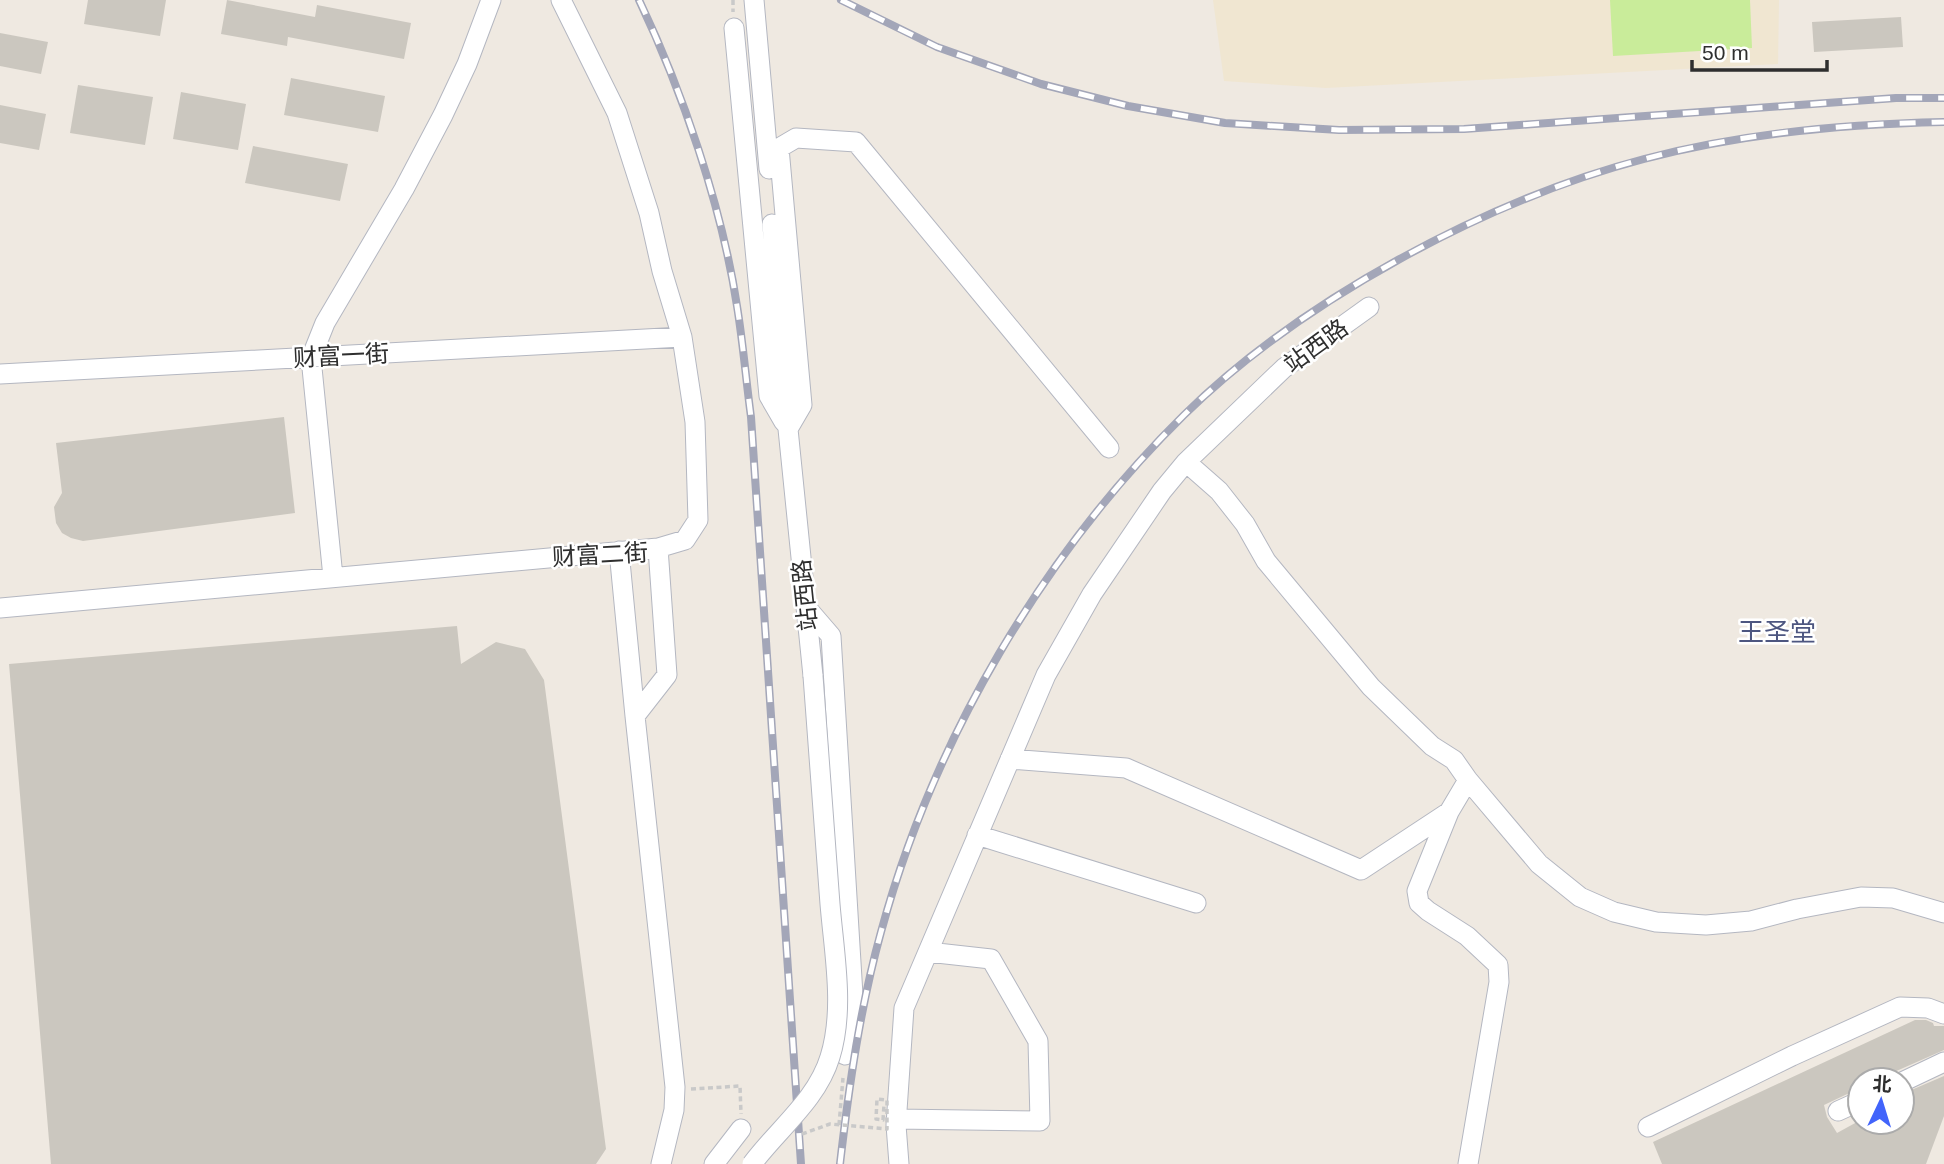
<svg xmlns="http://www.w3.org/2000/svg" width="1944" height="1164" font-family="Helvetica,'Noto Sans SC',sans-serif">
<rect width="100%" height="100%" fill="#efe9e1"/>
<path fill="#f0e6d1" d="M1213,0H1779L1778,64L1326,88L1224,81Z"/>
<path fill="#c9ec9a" d="M1610,0H1750L1752,48L1613,56Z"/>
<path fill="#cbc7bf" d="M88,0H166L160,36L84,24Z
M227,0L315,17L317,5L411,23L404,59L288,37L287,46L221,34Z
M1901,17L1903,47L1814,52L1812,22Z
M0,33L48,42L41,74L0,66Z
M291,78L385,96L378,132L284,115Z
M78,85L153,97L145,145L70,133Z
M181,92L246,104L238,150L173,139Z
M0,105L46,114L39,150L0,143Z
M253,146L348,164L340,201L245,183Z
M284,417L295,513L83,541L71,538L62,533L56,523L54,507L62,493L56,443Z
M457,626L461,664L496,642L525,649L544,680L606,1149L596,1164H51L9,664Z
M1915,1020H1926L1933,1023L1934,1026H1944V1050L1876,1080H1860V1088L1824,1105L1827,1117L1837,1133L1857,1122H1902V1094L1944,1076V1116L1926,1164H1662L1653,1142Z"/>
<g fill="none" stroke-linecap="round" stroke-linejoin="round">
<defs>
<path id="minor" d="M754,0L769,169
M734,28L769,396L784,422
M772,224L788,429L813,676
M0,374L682,337
M788,429L802,405L779,148L796,138L856,142L1109,448
M1186,462L1219,491L1245,524L1266,561L1371,687L1432,746L1454,760L1468,780L1539,864L1580,897L1614,912L1656,922L1706,925L1751,921L1797,909L1861,897L1893,898L1944,913
M658,548L667,675L635,716L675,1087L674,1110L661,1164
M619,551L635,716
M333,577L311,358L325,323L404,189L443,115L467,64L491,0
M806,607L831,636L853,995L845,1055
M0,608L658,548L685,540L698,520L695,422L682,337L662,271L649,213L617,113L561,0
M1010,759L1126,768L1361,870L1449,812
M1468,780L1449,812L1417,891L1419,903L1428,911L1467,936L1498,965L1499,982L1468,1164
M977,835L1196,903
M1902,1082L1944,1062
M1838,1111L1860,1101
M896,1119L1040,1121L1038,1041L991,959L928,952
M1648,1127L1792,1056L1900,1007L1928,1008L1944,1014
M714,1164L741,1129
M899,1164L896,1125L904,1008L1046,675L1092,594L1162,491L1186,462L1284,368L1369,307"/>
</defs>
<use href="#minor" stroke="#b4b7c1" stroke-width="21"/>
<path stroke="#c9c9c9" stroke-width="3.5" stroke-dasharray="5 3.5" stroke-linecap="butt" d="M733,0V12
M691,1089L740,1086L741,1114
M839,1125L843,1078"/>
<use href="#minor" stroke="#fff" stroke-width="19"/>
<defs>
<path id="rail" d="M639,0C682,90 722,207 737,306C743,343 746,380 751,417L801,1164
M841,0L937,47L1041,84L1128,106L1225,123L1339,130L1464,129L1896,98H1944
M840,1164C849,1086 860,1008 881,932C933,740 1043,554 1184,415C1300,301 1487,200 1644,159C1742,133 1843,124 1944,122"/>
</defs>
<use href="#rail" stroke="#a3a6b8" stroke-width="8"/>
<use href="#rail" stroke="#fff" stroke-width="5" stroke-dasharray="16" stroke-linecap="butt"/>
<defs>
<path id="minor-bridge" d="M752,1164C778,1129 817,1100 830,1057C845,1009 834,953 830,904C824,828 818,752 813,676"/>
</defs>
<use href="#minor-bridge" stroke="#b4b7c1" stroke-width="21" stroke-linecap="butt"/>
<path stroke="#c9c9c9" stroke-width="3.5" stroke-dasharray="5 3.5" stroke-linecap="butt" d="M802,1134L830,1124L887,1129V1100L877,1099L876,1119L883,1120L884,1105"/>
<use href="#minor-bridge" stroke="#fff" stroke-width="19"/>
</g>
<g text-anchor="middle" stroke-width="5" stroke-linejoin="round" paint-order="stroke">
<g font-size="24" fill="#2e2e2e" stroke="#fff">
<text transform="translate(1316 346) rotate(-36)" y="8">站西路</text>
<text transform="translate(341 356) rotate(-3)" y="8">财富一街</text>
<text transform="translate(600 555) rotate(-3)" y="8">财富二街</text>
<text transform="translate(805 595) rotate(-96)" y="8">站西路</text>
</g>
<g font-size="26" fill="#4d5680" stroke="#fff">
<text x="1777" y="641">王圣堂</text>
</g>
</g>
<g transform="translate(1881 1101) rotate(4)"><circle r="33" fill="#ffffff" stroke="#ababab" stroke-width="2"/>
<path d="M0-5L12 26L0 18L-12 26Z" fill="#4264fb"/>
<text y="-10" font-size="19" font-weight="bold" text-anchor="middle" fill="#2e2e2e">北</text>
</g>
<path d="M1692 60v10h135v-10" fill="none" stroke="#2e2e2e" stroke-width="3.5"/>
<text x="1702" y="60" font-size="21" fill="#2e2e2e" stroke="#ffffff" stroke-width="5" paint-order="stroke">50 m</text>
</svg>
